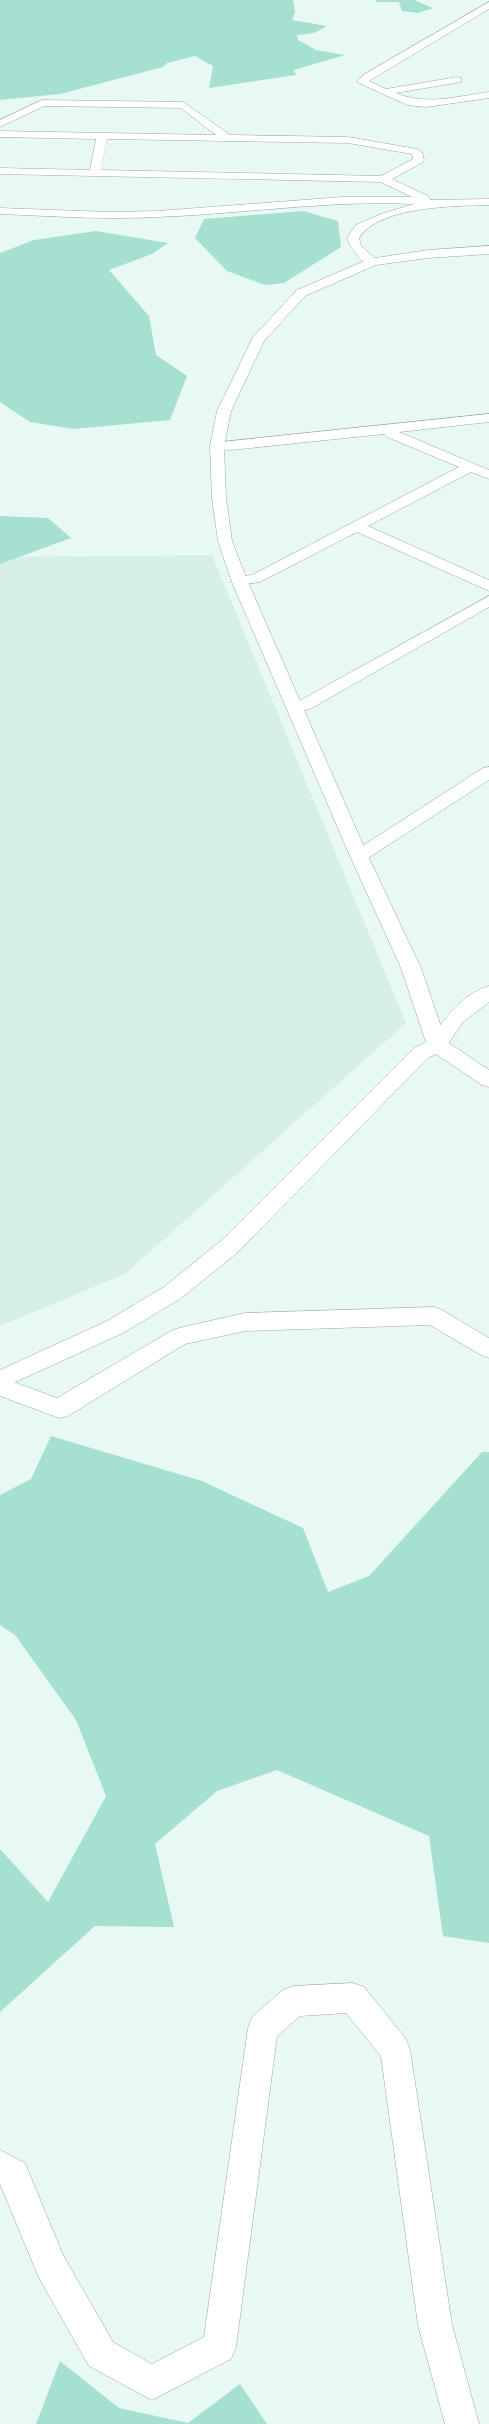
<svg xmlns="http://www.w3.org/2000/svg" width="489" height="2424" font-family="Manrope,sans-serif">
<rect width="100%" height="100%" fill="#e8f9f4"/>
<path fill="#d6f0e9" d="M212,555L406,1023L125,1274L0,1326V557Z"/>
<path fill="#a6e0d1" d="M0,0H293L295,12L292,20L327,26L314,33L297,35L298,40L316,50L345,55L294,70L296,75L209,88L213,66L195,56L167,63L163,67L60,94L0,100Z
M375,0H414L433,8L418,13L402,11L399,2H377Z
M303,211L338,221L341,247L284,283L265,285L227,271L195,238L204,219Z
M96,231L168,243L152,254L109,270L149,316L156,355L187,376L170,420L73,429L30,422L0,402V253L34,240Z
M0,516L48,518L71,538L0,564Z
M51,1436L202,1481L303,1528L328,1592L369,1576L482,1452H489V1943L443,1936L429,1836L277,1770L217,1791L155,1844L174,1927L95,1926L0,2012V1849L48,1902L106,1796L76,1720L15,1635L0,1625V1495L31,1479Z
M60,2361L119,2408L188,2423L240,2384L267,2424H36Z"/>
<g fill="none" stroke-linecap="round" stroke-linejoin="round">
<defs>
<path id="minor" d="M489,2V9L369,81L386,89L457,77L461,78V82L396,93C426,106 458,96 489,92V98L426,107L407,105L357,82L363,75Z
M42,100L183,102L230,135L348,137L417,149L422,152L424,160L423,162L392,179L428,196L430,200L489,199V205C455,206 379,206 359,238L361,246L379,262L373,266C361,263 351,249 347,238L356,225L381,214L414,204C328,200 243,214 157,217C105,220 52,216 0,214V208L109,212L158,211L343,197H412L381,182L0,174V168L90,170L96,139L0,137V131L216,135L181,108L44,106L0,127V120ZM107,139L348,143L412,154L413,159L381,176L101,170Z
M489,414V422L399,432L489,470V479L471,472L368,526L489,580V591L357,532L260,582L239,585L231,580L234,577L252,575L459,467L387,437L384,434L231,450L212,449L210,446L212,443Z
M489,596V607L310,709L294,712L288,711L286,707L288,703L299,701Z
M489,767V780L365,860H353L350,856L353,852L483,768Z
M489,986V1002L463,1022L444,1050L437,1052L430,1050L427,1045C441,1023 462,993 489,986Z
M434,1307L442,1310L489,1338V1358L481,1355L430,1325L245,1331L185,1344L68,1416L59,1418L0,1396V1377L57,1398L171,1331L179,1328L245,1313Z
M353,1983L364,1987L406,2039L410,2050L452,2325L479,2424H445L418,2325L381,2056L346,2013L300,2016L277,2036L236,2347L231,2359L152,2400L89,2366L39,2278L0,2184V2150L25,2163L63,2255L113,2342L152,2364L204,2337L248,2028L252,2017L283,1990L294,1986Z"/>
<path id="tertiary" d="M489,246V254L428,258L376,265L305,296L264,341L231,411L224,446L226,498L232,541L247,580L368,856L421,968L446,1041L489,1070V1087L482,1085L436,1054L428,1058L238,1252L180,1299L123,1333L0,1389V1370L107,1321L164,1287L222,1240L414,1048L426,1042L401,968L350,856L231,580L218,541L212,498L210,446L217,411L253,337L297,290L369,259L428,250Z"/>
</defs>
<use href="#minor" stroke="#98a7a3" stroke-width="1"/>
<use href="#tertiary" stroke="#98a7a3" stroke-width="1"/>
<use href="#minor" fill="#fff" fill-rule="evenodd"/>
<use href="#tertiary" fill="#fff" fill-rule="evenodd"/>
</g>
</svg>
